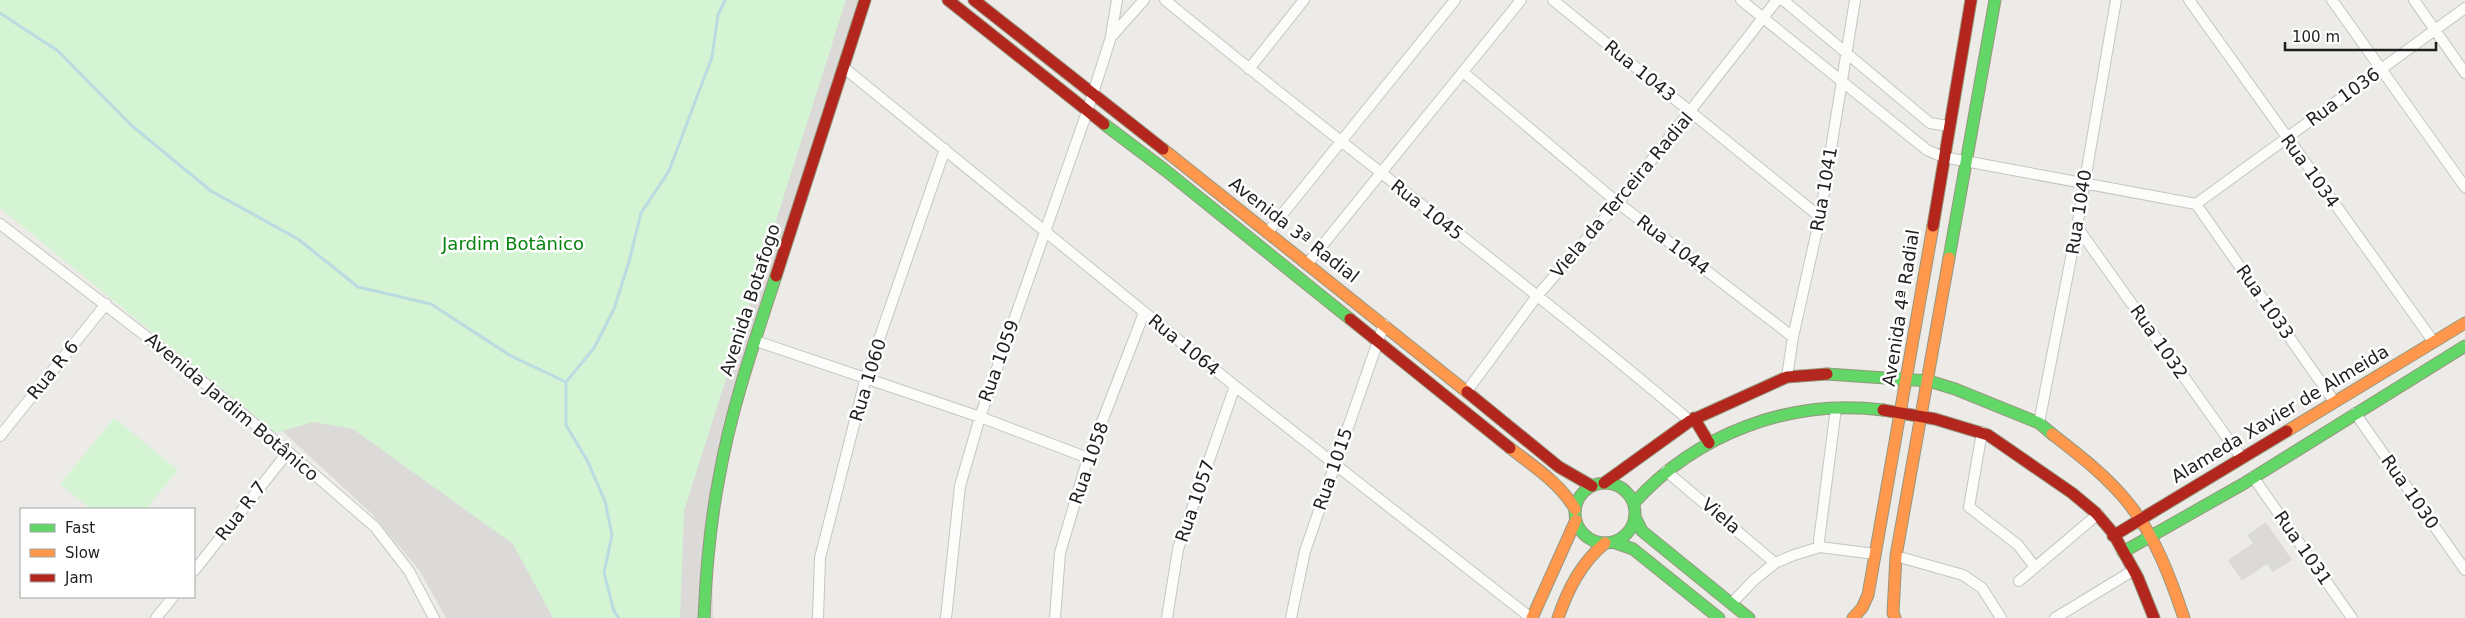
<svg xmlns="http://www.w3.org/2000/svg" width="2465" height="618" font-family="'DejaVu Sans',sans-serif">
<rect width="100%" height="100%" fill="#edebe7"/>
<path fill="#dcdad8" d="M730,0H859L737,403L712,545L713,618H446L419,570L372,514L249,400Z"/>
<path fill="#dbdad9" d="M2266,522L2292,560L2273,572L2267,564L2242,581L2228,560L2253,543L2247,535Z"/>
<path fill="#d4f4d3" d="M0,0H846L684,511L680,618H553L513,544L353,429L313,422L276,433L0,208Z
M114,418L178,470L146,509H91L60,484Z"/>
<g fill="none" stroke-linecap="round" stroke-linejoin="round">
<path stroke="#b9dbe1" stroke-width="3" d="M0,13L58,51L131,125L211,191L298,239L358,287L431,304L511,356L566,382
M619,618L614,611L604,573L612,535L605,501L588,462L566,425V382L594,348L614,309L629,262L641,213L669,171L712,57L718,15L725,0"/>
<defs>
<path id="street" d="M1165,0C1338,143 1519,276 1690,421
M1553,0L1820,217
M1741,0L1927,150L1943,157L2196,204
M1783,0L1930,123L1948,126
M2189,0L2433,341
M2332,0L2465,187
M2414,0L2465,73
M1111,36L1117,0
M843,67L1235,386L1531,618
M1249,69L1304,0
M1463,72L1618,203L1793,337
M2196,204L2465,8
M2196,204L2334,401
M0,224L160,347L278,443L375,527L409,571L434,618
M2077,227L2241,457
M1268,232L1455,0
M1308,263L1521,0
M756,341L980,417L1088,458
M1787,377L1793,337L1820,217L1855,0
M1467,391L1537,296L1618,203L1777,0
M2355,413L2465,570
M2039,423L2077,227L2116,0
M1982,432L1969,507L2018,545L2035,567
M0,436L106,304
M1666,471L1775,563
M2253,477L2352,618
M1820,547L1819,541L1836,408
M1896,556L1963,575L1982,588L2001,618
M194,571L288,452
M2019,581L2098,514
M1732,603L1754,580L1775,563L1794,555L1820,547L1875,554
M156,618L173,597
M818,618L820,558L866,377L945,149
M946,618L960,486L980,417L1087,112L1111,37L1144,0
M1055,618L1060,553L1088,458L1144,313
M1167,618L1178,549L1235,386
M1291,618L1305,551L1384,324
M2055,618L2134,570"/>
<path id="fast" d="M1104,124L1165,170L1350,319
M1949,258L1995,0
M1827,374L1929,381L1955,389L2039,423L2052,434
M1575 513a30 30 0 1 1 60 0a30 30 0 1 1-60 0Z
M1634,503C1696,434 1790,398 1883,410
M1635,517L1642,531L1749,618
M1613,542L1633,549L1719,618
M2123,552L2243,484L2465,346
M704,618C706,571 710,524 719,478C731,409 754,343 776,276"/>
<path id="slow" d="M1163,149L1467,392
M2287,431L2465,323
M2052,434C2079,455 2108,477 2129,504C2155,536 2171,579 2184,618
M1510,448C1533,466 1560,483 1575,509
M1532,618L1576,520
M1558,618C1568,589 1581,563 1605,543
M1853,618L1862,608L1868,595L1933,226
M1895,618L1893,613L1896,556L1949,258"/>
<path id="jam" d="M948,0L1104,124
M974,0L1163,149
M1933,226L1971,0
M776,276L865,0
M1350,319L1510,448
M1467,392L1559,467L1592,486
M1883,410L1935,419L1988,435L2072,493L2096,513L2113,533L2138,578L2154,618
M1694,418L1709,443
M1604,483L1690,421L1787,377L1827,374
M2113,536L2287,431"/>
</defs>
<use href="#street" stroke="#c6c5c3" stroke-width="12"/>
<use href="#fast" stroke="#97977e" stroke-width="13"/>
<use href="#slow" stroke="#97977e" stroke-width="13"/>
<use href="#jam" stroke="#97977e" stroke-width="13"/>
<use href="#street" stroke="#fcfcfb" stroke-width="10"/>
<use href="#fast" stroke="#63d668" stroke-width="11"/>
<use href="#slow" stroke="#ff974d" stroke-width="11"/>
<use href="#jam" stroke="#b3261e" stroke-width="11"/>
</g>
<g text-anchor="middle" stroke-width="5" stroke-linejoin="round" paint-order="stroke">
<g font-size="18" fill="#1f1f1f" stroke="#fff">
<text transform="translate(1640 71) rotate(39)" y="6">Rua 1043</text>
<text transform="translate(2343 97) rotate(-36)" y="6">Rua 1036</text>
<text transform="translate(2310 171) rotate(54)" y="6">Rua 1034</text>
<text transform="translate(1824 189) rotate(-80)" y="6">Rua 1041</text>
<text transform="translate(1622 195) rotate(-50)" y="6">Viela da Terceira Radial</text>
<text transform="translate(1427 210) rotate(38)" y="6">Rua 1045</text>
<text transform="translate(2079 212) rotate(-81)" y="6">Rua 1040</text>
<text transform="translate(1294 230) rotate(38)" y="6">Avenida 3ª Radial</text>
<text transform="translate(1673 245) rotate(37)" y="6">Rua 1044</text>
<text transform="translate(750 300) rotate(-72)" y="6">Avenida Botafogo</text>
<text transform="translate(2265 302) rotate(55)" y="6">Rua 1033</text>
<text transform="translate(1901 308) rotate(-81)" y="6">Avenida 4ª Radial</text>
<text transform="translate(2159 342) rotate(55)" y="6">Rua 1032</text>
<text transform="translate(1184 345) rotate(39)" y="6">Rua 1064</text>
<text transform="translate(999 361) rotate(-70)" y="6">Rua 1059</text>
<text transform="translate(53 370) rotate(-51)" y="6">Rua R 6</text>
<text transform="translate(868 380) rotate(-73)" y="6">Rua 1060</text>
<text transform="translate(232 407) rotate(40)" y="6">Avenida Jardim Botânico</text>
<text transform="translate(2280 414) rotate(-31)" y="6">Alameda Xavier de Almeida</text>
<text transform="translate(1089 463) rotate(-71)" y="6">Rua 1058</text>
<text transform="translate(1333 469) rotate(-71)" y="6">Rua 1015</text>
<text transform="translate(2410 492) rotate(55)" y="6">Rua 1030</text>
<text transform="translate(1195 501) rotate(-71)" y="6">Rua 1057</text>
<text transform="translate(241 511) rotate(-52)" y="6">Rua R 7</text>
<text transform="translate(1721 516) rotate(40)" y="6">Viela</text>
<text transform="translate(2303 548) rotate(55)" y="6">Rua 1031</text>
</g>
<g font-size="18" fill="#07820d" stroke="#fff">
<text x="513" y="250">Jardim Botânico</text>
</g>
</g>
<rect x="20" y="508" width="175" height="90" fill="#ffffff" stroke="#a5a5a5"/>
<rect x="30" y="524" width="25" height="8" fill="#63d668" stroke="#a5a5a5"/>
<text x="65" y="533" font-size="15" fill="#1f1f1f">Fast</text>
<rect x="30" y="549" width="25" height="8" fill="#ff974d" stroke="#a5a5a5"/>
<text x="65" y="558" font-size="15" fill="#1f1f1f">Slow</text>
<rect x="30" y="574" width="25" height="8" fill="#b3261e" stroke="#a5a5a5"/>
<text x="65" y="583" font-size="15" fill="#1f1f1f">Jam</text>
<path d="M2285 42v8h151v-8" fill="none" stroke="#1f1f1f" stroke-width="2.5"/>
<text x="2292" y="42" font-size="15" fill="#1f1f1f" stroke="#ffffff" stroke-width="4" paint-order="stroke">100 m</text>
</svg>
